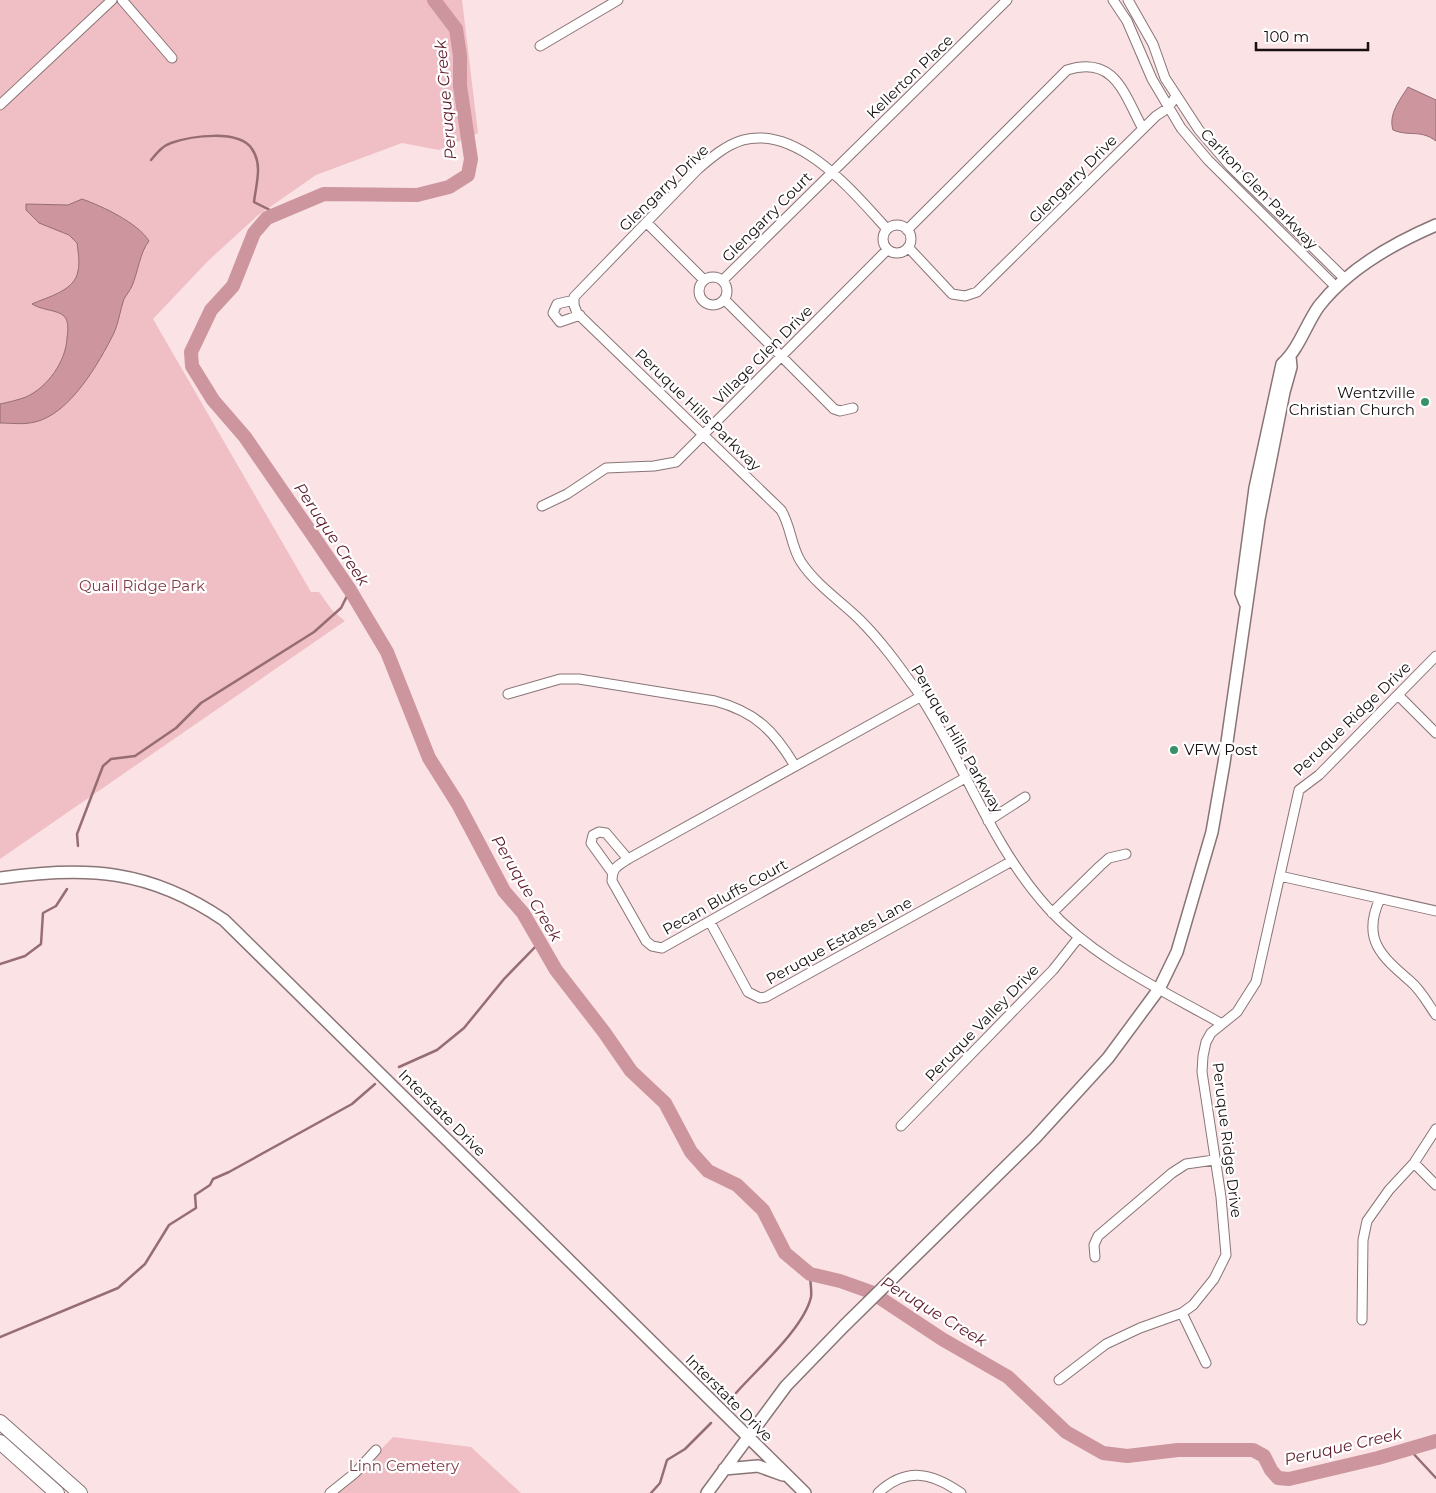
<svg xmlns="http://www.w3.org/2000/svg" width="1436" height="1493" font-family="Montserrat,sans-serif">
<rect width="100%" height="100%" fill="#fae2e5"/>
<path fill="#f0bfc5" d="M0,0H462L478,133L439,150L402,143L316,175L257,216L208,261L153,319L311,592H319L332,610L345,621L0,859Z
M393,1437L471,1447L521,1493H335L350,1481Z"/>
<path fill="#cd959d" stroke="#966d73" d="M1408,87L1436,100V141C1420,129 1410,137 1393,130C1388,114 1400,100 1408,87Z
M82,199C102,206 138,223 149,241C140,252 138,272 132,286C130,291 126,295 124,299C120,310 119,322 114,333C99,363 70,414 35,422C23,425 11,423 0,423V404C9,402 18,400 26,397C48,387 66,361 67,338C68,331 69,321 64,316C58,310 41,310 32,304C47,297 75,291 78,271C80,262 78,251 77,243L69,235L39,223L26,210V204L68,205Z"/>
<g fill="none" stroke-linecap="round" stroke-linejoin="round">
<path stroke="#966d73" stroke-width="2.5" d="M151,160C157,153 162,146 171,143C191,136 239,129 252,149C263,165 256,184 254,202L276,213
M78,846L77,834L103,766L111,759L135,756L176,728L201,703L314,632L341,608L350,590
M0,964L25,956L41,944L43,913L56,906L67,889
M399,1067L437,1050L464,1028L504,979L540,942
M0,1337L118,1288L145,1264L169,1225L196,1208L195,1195L210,1185L213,1179L229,1172L352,1104L375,1084
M736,1393C757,1369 804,1328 811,1297C812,1291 810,1281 810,1274
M1410,1450L1436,1478
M651,1493L660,1483L667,1460L685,1449L711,1423"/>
<path stroke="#cd959d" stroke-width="14" d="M434,0L456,29L460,56V86L471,159L468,175L449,187L417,195L324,194L267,218L254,233L233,286L211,310L191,352L192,366L213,400L245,437L314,537L350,590L387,652L429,758L458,804L504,891L523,913L556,970L604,1032L631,1071L665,1103L691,1152L708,1171L737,1185L763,1210L785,1253L810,1274L840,1281L871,1292L942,1339L1008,1377L1066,1432L1103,1453L1127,1456L1178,1450H1253L1264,1456L1271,1470L1278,1478L1289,1479L1378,1458L1436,1441"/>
<defs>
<path id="minor" d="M122,0L172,58
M1113,0L1127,21L1152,79L1181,128L1208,160L1336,287
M1128,0L1153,44L1165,78L1199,130L1231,167L1345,279
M540,46L618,0
M0,105L112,0
M647,223L704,280
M883 239a14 14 0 1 1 28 0a14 14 0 1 1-28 0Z
M887,229C854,193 799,125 743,140C726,145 712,157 698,169L574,297V305L577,313L781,510C791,526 791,547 801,562C816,585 842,602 860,620C882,642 899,666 917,691C964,761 990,844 1047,907C1094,959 1162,990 1222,1024
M907,230L1067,70C1115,55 1124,94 1143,129
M908,247L952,294L965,296L977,292L1156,116L1168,108L1176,96
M699 291a14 14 0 1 1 28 0a14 14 0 1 1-28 0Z
M723,280L1007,0
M574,300L557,304L553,313L560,322L580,315
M725,300L834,409L840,411L853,408
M542,506L567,494L606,468L654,466L676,462L887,250
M508,694L560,679H579L715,701C756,712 774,731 795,766
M1398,695L1436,733
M920,697L628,859C617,866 612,868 612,881L646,941L652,946L662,948L965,778
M988,821L1025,797
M612,872L591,843L593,835L599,832L606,833L628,859
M1280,876L1436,911
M1380,899C1361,939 1382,957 1410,981C1421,990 1428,1004 1436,1015
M1052,913L1100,866L1109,858L1126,854
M710,922L748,992L760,998L766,997L1012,861
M901,1126L1053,970L1079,937
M1414,1163L1436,1185
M1095,1257L1094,1245L1098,1236L1172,1173L1186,1164L1214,1160
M1182,1313L1206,1363
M1362,1320L1363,1240L1367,1221L1389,1190L1414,1163L1436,1129
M1059,1380L1106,1344L1140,1328L1182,1313L1193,1305L1214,1279L1226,1255L1221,1197L1202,1072L1203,1056L1206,1042L1211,1033L1237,1012L1256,982L1299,790L1319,775L1436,656
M330,1493L355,1473L376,1450
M878,1493C906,1467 931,1472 961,1493"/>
<path id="major" d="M1245,603L1241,593L1255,488L1282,364C1299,349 1306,324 1319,306C1348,269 1394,243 1436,225
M0,878C87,866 149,869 224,920L805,1493
M724,1469L758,1466L783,1475
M707,1493L786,1386L844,1326L1035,1138L1108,1058L1159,989L1177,952L1212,832L1224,763L1259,519L1284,392L1291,367L1290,357"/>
<path id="highway" d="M0,1422L80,1493
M0,1442L57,1493"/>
</defs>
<use href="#minor" stroke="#897476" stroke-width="11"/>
<use href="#major" stroke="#897476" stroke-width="14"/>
<use href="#highway" stroke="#897476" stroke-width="16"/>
<use href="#minor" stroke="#fff" stroke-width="9"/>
<use href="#major" stroke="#fff" stroke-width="11"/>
<use href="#highway" stroke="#fff" stroke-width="14"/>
</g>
<g fill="#389167" stroke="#fff" stroke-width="2">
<circle cx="1425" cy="402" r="5"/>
<circle cx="1174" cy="750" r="5"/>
</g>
<g text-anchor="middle" stroke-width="4.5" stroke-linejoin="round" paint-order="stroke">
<g font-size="15" fill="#170f10" stroke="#fff">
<text transform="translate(910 77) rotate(-44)" y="5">Kellerton Place</text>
<text transform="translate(1073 179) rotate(-45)" y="5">Glengarry Drive</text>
<text transform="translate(664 188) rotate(-44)" y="5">Glengarry Drive</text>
<text transform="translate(1259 189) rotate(46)" y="5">Carlton Glen Parkway</text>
<text transform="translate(767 217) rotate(-45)" y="5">Glengarry Court</text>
<text transform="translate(763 355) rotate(-45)" y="5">Village Glen Drive</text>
<text transform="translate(698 410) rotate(44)" y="5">Peruque Hills Parkway</text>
<text transform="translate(1352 719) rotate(-44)" y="5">Peruque Ridge Drive</text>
<text transform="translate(957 739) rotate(60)" y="5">Peruque Hills Parkway</text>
<text transform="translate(725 897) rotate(-29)" y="5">Pecan Bluffs Court</text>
<text transform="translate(839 941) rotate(-29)" y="5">Peruque Estates Lane</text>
<text transform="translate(982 1023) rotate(-46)" y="5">Peruque Valley Drive</text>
<text transform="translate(442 1113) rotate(45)" y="5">Interstate Drive</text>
<text transform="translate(1227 1140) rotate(83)" y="5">Peruque Ridge Drive</text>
<text transform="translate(729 1398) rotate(45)" y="5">Interstate Drive</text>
</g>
<g font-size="15" fill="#170f10" stroke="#fff" text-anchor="end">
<text x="1415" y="398">Wentzville<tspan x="1415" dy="17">Christian Church</tspan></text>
<text x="1184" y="755" text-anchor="start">VFW Post</text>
</g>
<g font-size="15" fill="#813a48" stroke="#fff">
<text x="142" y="591">Quail Ridge Park</text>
<text x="404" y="1471">Linn Cemetery</text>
</g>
<g font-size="16" font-style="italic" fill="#5f1b2b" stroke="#fff">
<text transform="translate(445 100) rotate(-95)" y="6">Peruque Creek</text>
<text transform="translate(332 534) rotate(56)" y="6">Peruque Creek</text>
<text transform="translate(527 888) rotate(59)" y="6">Peruque Creek</text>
<text transform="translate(934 1311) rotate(31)" y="6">Peruque Creek</text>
<text transform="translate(1343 1446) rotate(-13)" y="6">Peruque Creek</text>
</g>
</g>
<path d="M1256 42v8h112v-8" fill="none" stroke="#170f10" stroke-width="2.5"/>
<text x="1264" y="42" font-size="15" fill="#170f10" stroke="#ffffff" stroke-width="4" paint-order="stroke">100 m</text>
</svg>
